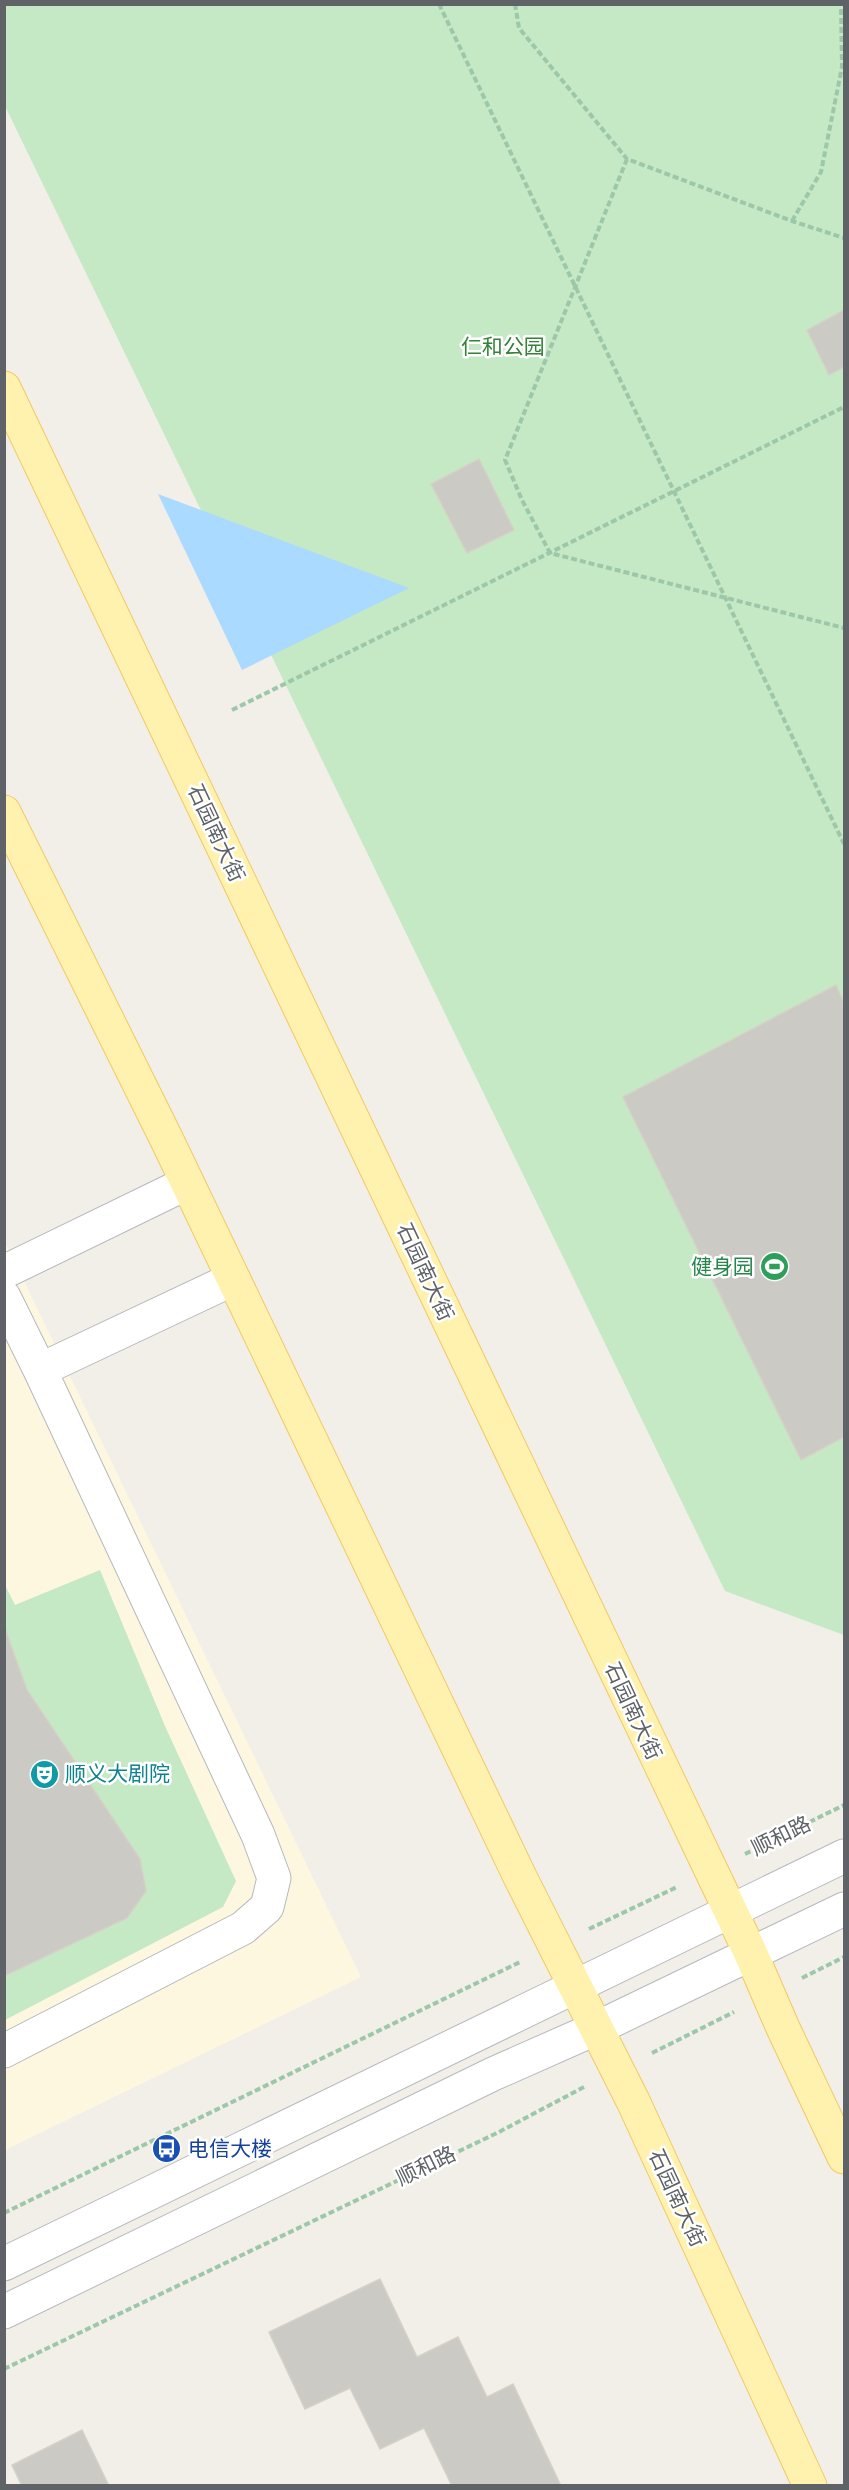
<svg xmlns="http://www.w3.org/2000/svg" width="849" height="2490" font-family="Poppins,'Noto Sans SC',sans-serif">
<rect width="100%" height="100%" fill="#f1efe8"/>
<path fill="#fef7e0" d="M4,1240L361,1977L5,2150H4Z"/>
<path fill="#c5e8c5" d="M5,5H844V1635L725,1591L5,106Z
M100,1570L165,1726L236,1881L223,1907L5,2020L4,1583L15,1605Z"/>
<path fill="#aadaff" d="M158,494L409,588L242,670Z"/>
<path fill="#cccac5" stroke="#d6d1c6" stroke-width="1.5" d="M844,310V367L829,375L807,330Z
M479,459L514,530L467,553L431,484Z
M836,985L844,1003V1437L801,1460L623,1097Z
M4,1626L27,1690L140,1859L146,1891L127,1918L4,1976Z
M380,2279L417,2357L458,2337L487,2397L513,2384L561,2486H452L424,2428L380,2449L350,2388L305,2409L269,2332Z
M82,2430L109,2486H22L12,2465Z"/>
<g fill="none" stroke-linecap="round" stroke-linejoin="round">
<defs>
<path id="minor" d="M4,1272L187,1183
M4,1297L40,1370
M4,2051L243,1928L267,1907L274,1878L258,1835L40,1370L233,1279"/>
<path id="secondary" d="M4,2264L844,1856
M4,2312L493,2074L597,2028L844,1909"/>
<path id="primary" d="M4,388L751,1954L783,2028L844,2157
M4,812L166,1138L521,1879L633,2101L810,2486"/>
</defs>
<use href="#minor" stroke="#b5b8bc" stroke-width="35"/>
<use href="#secondary" stroke="#b6babf" stroke-width="35"/>
<use href="#primary" stroke="#f2c960" stroke-width="35"/>
<path stroke="#9cc7a9" stroke-width="4" stroke-dasharray="6 3" stroke-linecap="butt" d="M439,4L844,844
M515,4L519,28L627,159L792,221L844,238
M627,159L505,460L522,500L550,553L844,628
M792,221L821,172L842,67L841,4
M232,710L844,407
M745,1854L844,1805
M589,1929L677,1887
M802,1978L844,1957
M652,2053L734,2012
M4,2213L520,1962
M4,2369L499,2132L584,2087"/>
<use href="#minor" stroke="#fff" stroke-width="33"/>
<use href="#secondary" stroke="#fff" stroke-width="33"/>
<use href="#primary" stroke="#fff2af" stroke-width="33"/>
</g>
<defs>
<symbol id="stadium-disc" viewBox="-11 -11 22 22"><circle r="9.5" fill="#2e9e5b" stroke="#fff"/><path d="M0-5a6.5 5 0 1 0 0 10a6.5 5 0 1 0 0-10ZM-3.5-1.8h7v3.6h-7Z" fill="#fff"/></symbol>
<symbol id="theatre-disc" viewBox="-11 -11 22 22"><circle r="9.5" fill="#0f9aa8" stroke="#fff"/><path d="M-5-5.5Q0-4 5-5.5V0Q5 5 0 6Q-5 5-5 0ZM-3.3-2.5H-1v1.5H-3.3ZM1-2.5H3.3v1.5H1ZM-2.8 1Q0 5.5 2.8 1Z" fill="#fff"/></symbol>
<symbol id="bus-disc" viewBox="-11 -11 22 22"><circle r="9.5" fill="#1a4fb4" stroke="#fff"/><path d="M-5-6H5V4H4V6H2V4H-2V6H-4V4H-5ZM-3.5-4V0h7V-4ZM-3.5 1.2v1.5H-2V1.2ZM2 1.2v1.5H3.5V1.2Z" fill="#fff"/></symbol>
</defs>
<g fill-rule="evenodd">
<use href="#stadium-disc" x="758" y="1250" width="33" height="33"/>
<use href="#theatre-disc" x="28" y="1758" width="33" height="33"/>
<use href="#bus-disc" x="150" y="2132" width="33" height="33"/>
</g>
<g text-anchor="middle" stroke-width="5" stroke-linejoin="round" paint-order="stroke">
<g font-size="21" fill="#348238" stroke="#fff">
<text x="503" y="354">仁和公园</text>
</g>
<g font-size="21" fill="#5f6368" stroke="#fff">
<text transform="translate(216 833) rotate(65)" y="7">石园南大街</text>
<text transform="translate(425 1272) rotate(65)" y="7">石园南大街</text>
<text transform="translate(633 1711) rotate(65)" y="7">石园南大街</text>
<text transform="translate(781 1836) rotate(-26)" y="7">顺和路</text>
<text transform="translate(426 2166) rotate(-26)" y="7">顺和路</text>
<text transform="translate(677 2198) rotate(65)" y="7">石园南大街</text>
</g>
<g font-size="21" fill="#27864d" stroke="#fff" text-anchor="end">
<text x="754" y="1274">健身园</text>
</g>
<g font-size="21" fill="#0d838f" stroke="#fff" text-anchor="start">
<text x="65" y="1781">顺义大剧院</text>
</g>
<g font-size="21" fill="#164399" stroke="#fff" text-anchor="start">
<text x="188" y="2156">电信大楼</text>
</g>
</g>
<rect width="849" height="2490" fill="none" stroke="#5f6368" stroke-width="12"/>
</svg>
